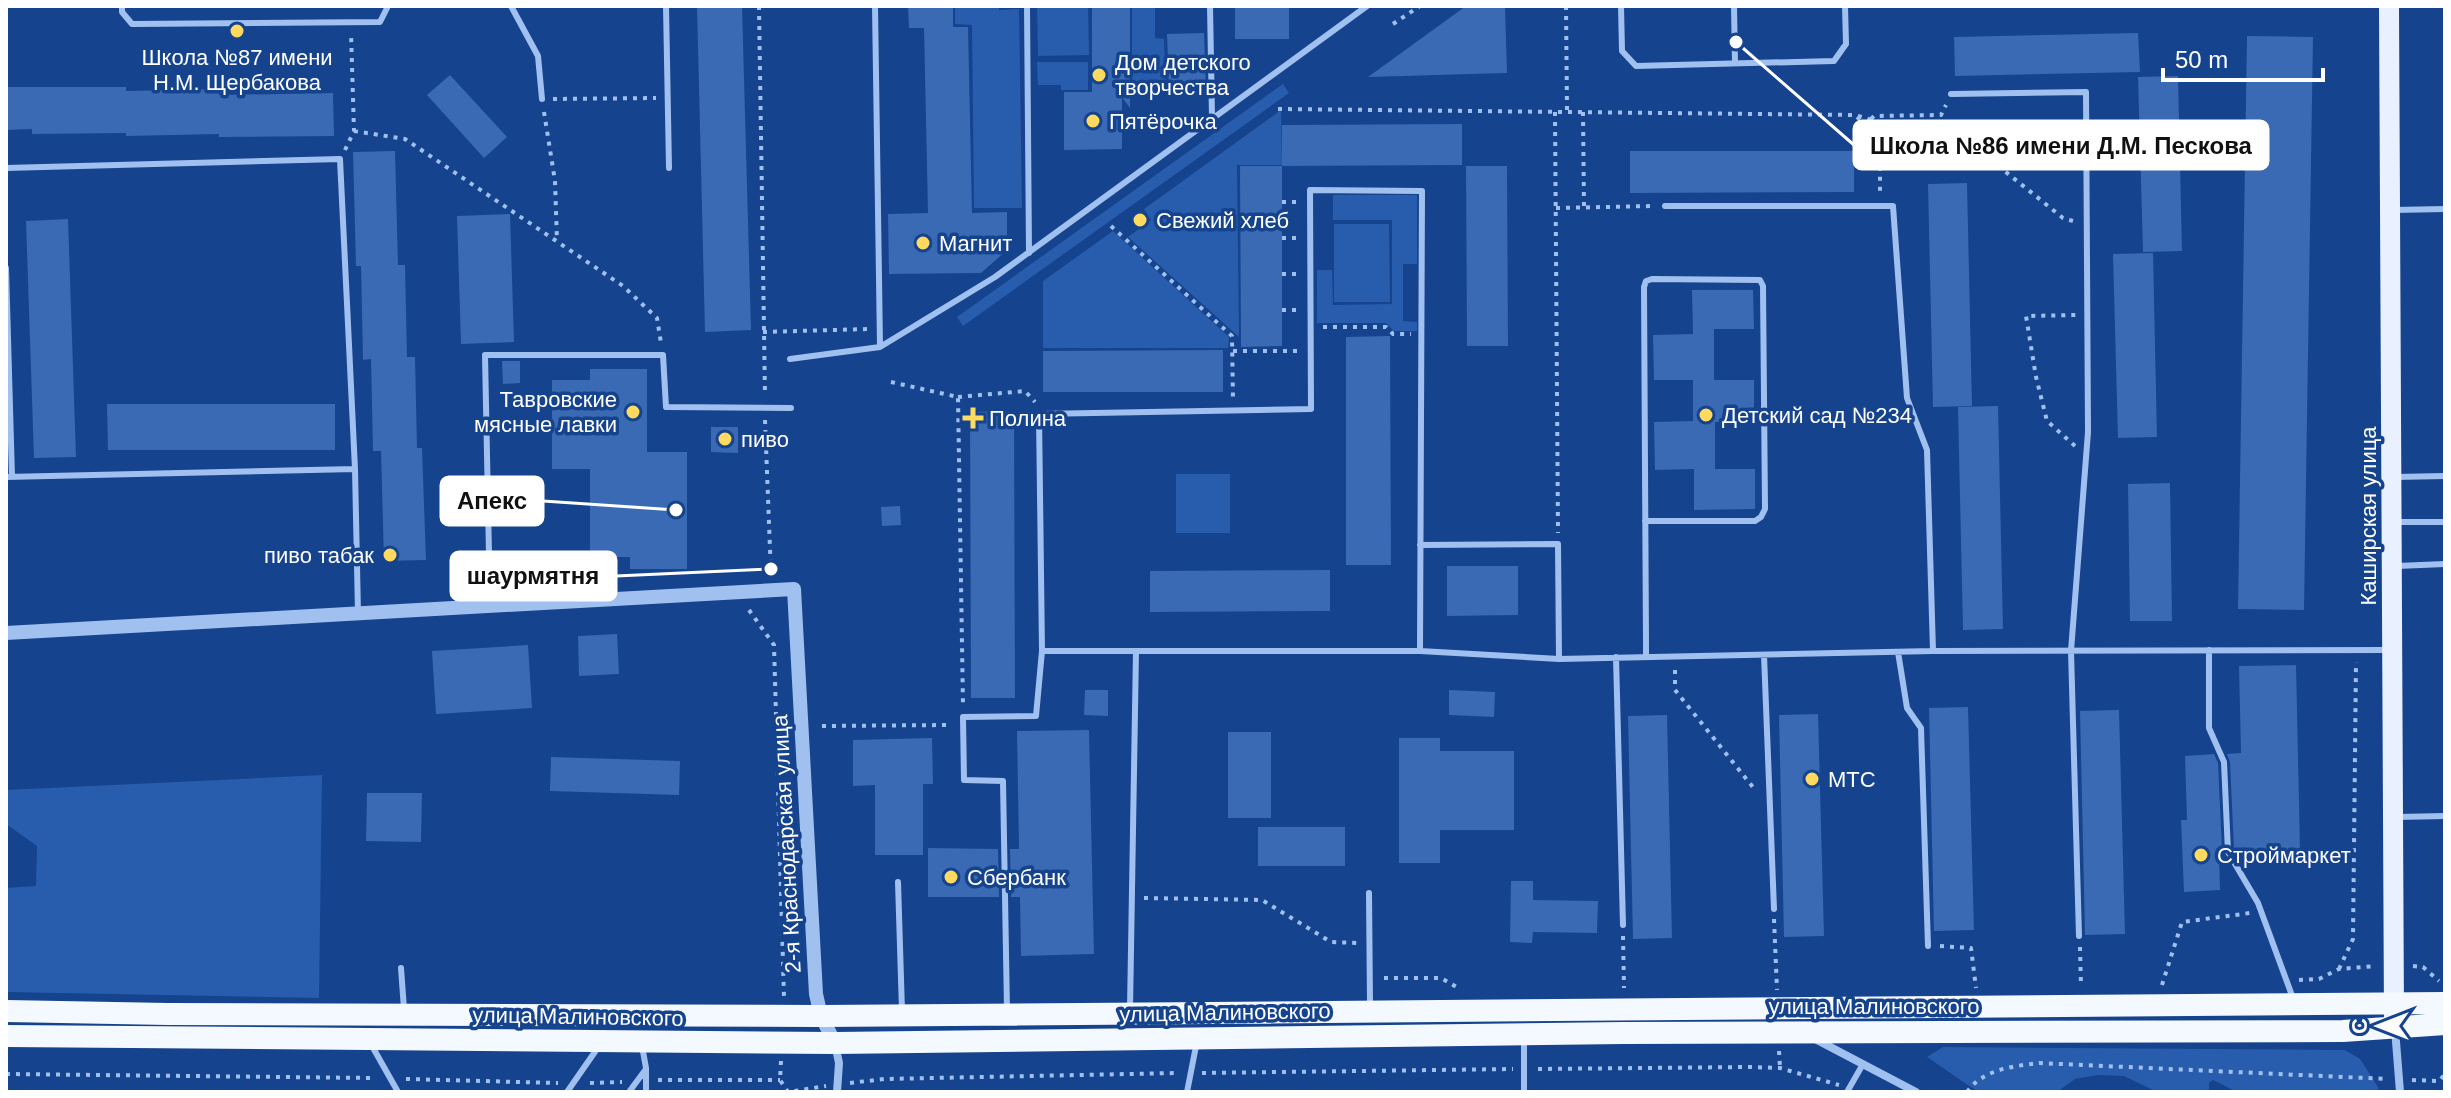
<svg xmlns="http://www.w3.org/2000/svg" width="2451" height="1098" font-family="Arial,sans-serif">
<rect width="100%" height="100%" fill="#15438d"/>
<path fill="#285cac" d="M955,6H999V10L1019,9L1022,208H974L972,25L955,24Z
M1037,6H1088L1089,55L1038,56Z
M1132,6H1155V38L1164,39L1166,91H1132Z
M1037,62H1088V90H1061V85H1038Z
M1283,84L1289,93L963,326L957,317Z
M1281,110L1282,165H1237L1239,337L1128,237L1151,220L1144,209Z
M1333,195H1417V264H1403V321L1417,322V331H1394L1386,323H1317V270H1332L1333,305L1392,304V220H1333Z
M1334,224H1389L1390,302H1334Z
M1113,231L1229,337L1228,348H1043V281Z
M1176,474H1230V533H1176Z
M322,775L319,998L6,992V888L36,886L37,846L6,824V790Z
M1943,1047L2345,1050L2360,1059L2378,1087V1092H2237L2213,1080L2209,1083V1092H2157L2124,1076L2098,1075L2075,1079L2057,1092H1978L1927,1057Z"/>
<path fill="#3a6ab4" d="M697,6H742L751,330L705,332Z
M908,6H953V27H968L972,213L1007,212V250L981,273L889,274L888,214L928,213L924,28H909Z
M1092,6H1130V108L1122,97V149L1064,150V92H1092Z
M1235,6H1289V39H1235Z
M1466,6H1505L1507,73L1368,77Z
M1204,33L1206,91L1169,92L1167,34Z
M2138,33L2140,72L1955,76L1954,37Z
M2247,36L2313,37L2304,610L2238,609Z
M450,75L507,137L484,158L427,95Z
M2178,76L2182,251L2143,252L2138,77Z
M6,87H126V91L219,89V95L333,93L334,136L219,137V134L126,136V133L32,134V129L6,130Z
M1462,124V165L1282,166V125Z
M395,151L398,265H405L407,357H415L417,448H422L426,560L384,561L381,451H373L371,359L363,360L361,266H356L353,152Z
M1630,151H1854V192L1630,193Z
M1240,166H1282V346L1241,347Z
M1466,166H1507L1508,346H1467Z
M1967,183L1972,406L1933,407L1928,184Z
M510,214L514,342L461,344L457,216Z
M68,219L76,457L34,458L26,221Z
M2153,253L2157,437L2118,438L2113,254Z
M1692,290H1753L1754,329H1714V380H1754V422H1715V469H1755V509L1694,510V469L1655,470L1654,422L1693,421V380H1654L1653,335L1693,334Z
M1390,336L1391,565H1346V337Z
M1223,350V392H1043V351Z
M502,361H520V383L503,384Z
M590,369H647V452H687V569H630V557H590V469H552V380H590Z
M107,404H335V450H108Z
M1998,406L2003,629L1963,630L1958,407Z
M1014,411L1015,698H971L970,412Z
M711,427H738V453L711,452Z
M2170,483L2172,621H2130L2128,484Z
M900,506L901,525L882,526L881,507Z
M1447,566H1518V615L1447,616Z
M1330,570V611L1150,612V571Z
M617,634L619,674L579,676L578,636Z
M528,645L532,708L436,714L432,651Z
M2296,665L2300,849L2234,850L2230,762L2227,754L2241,753L2239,666Z
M1085,690H1108V716L1084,715Z
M1449,690L1495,692L1494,717L1449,715Z
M1968,707L1974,930L1934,931L1929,708Z
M2119,710L2125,934L2085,935L2080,711Z
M1818,714L1824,936L1784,937L1779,715Z
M1667,715L1672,938L1633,939L1628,716Z
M1089,730L1094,954L1021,956L1020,897H1011L1010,849H1019L1017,731Z
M1228,732H1271V818H1228Z
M932,738L933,784H923V855H875V785L853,786V740Z
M1399,738H1440V751H1514V830H1440V863H1399Z
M2214,754L2218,763L2222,850H2219L2220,890L2184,892L2181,820H2187L2185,756Z
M551,757L680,761L679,795L550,791Z
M367,793H422L421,842L366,841Z
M1258,827H1345V866H1258Z
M928,848L998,849L999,897H928Z
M1511,881H1533V900L1598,901L1597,933L1533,932L1532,943L1510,942Z"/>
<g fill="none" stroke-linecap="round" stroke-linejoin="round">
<path stroke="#a0c0f0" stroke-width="4" stroke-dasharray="4 6" stroke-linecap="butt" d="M759,6L765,396
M1566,6L1567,112
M1393,24L1420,6
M553,99L656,98
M1278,109L1855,115L1981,152L2063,218L2073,221
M544,112L555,181L557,241
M1555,112L1558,533
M1583,112L1584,206
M1857,117L1880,138V194
M1871,119L1874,116L1941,115L1946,105
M354,131L405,139L623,286L657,318L661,343
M345,150L354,131L351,33
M1282,202H1299
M1556,208L1653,206
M1111,226L1232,336L1233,400
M1282,238H1299
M1282,274H1299
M1282,310H1300
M1323,327H1386L1393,334H1411
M763,332L868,329
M1233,351H1300
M891,382L958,397L963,706
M958,397L1025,391L1035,402
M765,420L771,575
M2075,446L2047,421L2036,377L2026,316L2077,315
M749,610L774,645L784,997
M1675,670V690L1756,791
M822,726L949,725
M1144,898L1262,900L1331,942L1359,943
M1774,919L1777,990
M1623,936L1624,988
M1940,946L1971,948L1976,988
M2080,947L2081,986
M2413,966L2423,967L2439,981
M2339,969L2353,939L2356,662
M1384,978H1441L1460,989
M2299,980L2319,979L2339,969L2376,966
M2162,985L2182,922L2250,913
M1779,1051L1780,1068
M781,1061L780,1080L788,1092L826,1086
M1538,1069L1749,1067L1780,1068L1839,1085
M1202,1073L1513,1069
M6,1074L374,1078
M406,1079L558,1083
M658,1080H780
M2412,1080L2439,1081L2445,1074
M590,1083L622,1082
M850,1083L884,1079L1177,1073
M1967,1092C1983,1069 2014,1066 2039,1063L2388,1079"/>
<path stroke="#a0c0f0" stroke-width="6" d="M122,6V12L132,24L380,22L388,6
M511,6L538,56L542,99
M666,6L669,168
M875,6L880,346
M1027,6L1029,253
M1210,6L1212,117
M1621,6L1622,51L1636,66L1834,61L1846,44L1845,6
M1734,6L1735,63
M1951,94L2086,92L2088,432L2071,651L2079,936
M6,168L340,159L355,469L358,613
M1665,206H1893L1907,398L1927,450L1933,651
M2393,210L2445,209
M6,268L12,477
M790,359L880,347L995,277L1367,6
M6,477L355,469
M2395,477L2445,476
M1645,521H1755L1761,517L1765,509L1763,286L1760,280L1652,279L1646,281L1644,287L1646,645V657
M2395,522H2445
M1420,545L1558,544L1559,659
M2397,566L2445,564
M490,604L485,355H663L666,407L791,408
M2209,650V728L2224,762L2228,852L2258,903L2294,1001
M1136,651H1042L1039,414L1311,409L1310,190L1422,191L1420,651
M1898,652L1907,708L1921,728L1928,946
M1764,655L1774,909
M1616,657L1623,925
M2397,817L2445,816
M898,882L902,1011
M1369,893L1370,1005
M401,968L404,1009
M1130,1009L1136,651H1420L1559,659L1933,651L2387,650
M1007,1010L1003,781L964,780L963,717L1036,716L1042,651
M372,1046L398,1092
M642,1046L646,1068V1092
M567,1092L599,1046
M629,1092L646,1069
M1187,1092L1197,1041
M1524,1092V1037
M1847,1092L1863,1064"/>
<path stroke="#a0c0f0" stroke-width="8" d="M2395,1029L2400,1092
M1817,1040L1916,1092
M835,1044L839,1063L837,1092"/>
<path stroke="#a0c0f0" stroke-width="14" d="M6,633L794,589L816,994L821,1016L835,1043"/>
<path stroke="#e9f0ff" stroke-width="20" d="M2389,6L2394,1018"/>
<path stroke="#f4f8ff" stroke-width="22" d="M6,1011L168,1014L821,1016L2445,1003
M6,1036L835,1043L1624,1033L2343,1031L2445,1024"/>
</g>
<g fill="#ffda5f" stroke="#15438d" stroke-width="3">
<circle cx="237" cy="31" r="8"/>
<circle cx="1099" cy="75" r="8"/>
<circle cx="1093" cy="121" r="8"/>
<circle cx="1140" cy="220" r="8"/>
<circle cx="923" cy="243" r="8"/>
<circle cx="633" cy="412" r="8"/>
<circle cx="1706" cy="415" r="8"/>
<path d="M969 406h8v8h8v8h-8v8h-8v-8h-8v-8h8z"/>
<circle cx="725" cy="439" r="8"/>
<circle cx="390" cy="555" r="8"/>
<circle cx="1812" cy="779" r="8"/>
<circle cx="2201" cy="855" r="8"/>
<circle cx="951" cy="877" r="8"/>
</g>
<g text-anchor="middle" stroke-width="7" stroke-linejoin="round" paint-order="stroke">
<g font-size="22" fill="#fff" stroke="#15438d" text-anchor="start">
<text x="237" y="65" text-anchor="middle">Школа №87 имени<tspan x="237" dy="25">Н.М. Щербакова</tspan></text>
<text x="1115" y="70">Дом детского<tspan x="1115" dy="25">творчества</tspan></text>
<text x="1109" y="129">Пятёрочка</text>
<text x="1156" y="228">Свежий хлеб</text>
<text x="939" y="251">Магнит</text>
<text x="617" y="407" text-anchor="end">Тавровские<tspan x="617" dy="25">мясные лавки</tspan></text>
<text x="1722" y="423">Детский сад №234</text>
<text x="989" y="426">Полина</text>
<text x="741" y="447">пиво</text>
<text x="374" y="563" text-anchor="end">пиво табак</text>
<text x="1828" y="787">МТС</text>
<text x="2217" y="863">Строймаркет</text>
<text x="967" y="885">Сбербанк</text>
</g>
<g font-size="22" fill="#fff" stroke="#15438d">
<text transform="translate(2368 516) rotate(-90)" y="8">Каширская улица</text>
<text transform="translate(786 844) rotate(-93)" y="8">2-я Краснодарская улица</text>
<text x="1874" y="1014">улица Малиновского</text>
<text transform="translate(1225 1012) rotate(-1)" y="8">улица Малиновского</text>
<text transform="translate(578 1016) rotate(1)" y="8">улица Малиновского</text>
</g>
</g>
<path fill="none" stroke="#fff" stroke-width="3" d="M1736 42L1854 145M676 510L543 501M771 569L616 576"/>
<g fill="#fff" stroke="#15438d" stroke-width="3">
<circle cx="1736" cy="42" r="8"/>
<circle cx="676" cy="510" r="8"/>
<circle cx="771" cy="569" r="8"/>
</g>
<g fill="#fff" stroke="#fff" stroke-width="3">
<rect x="1854" y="121" width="414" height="48" rx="8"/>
<rect x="441" y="477" width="102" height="48" rx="8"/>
<rect x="451" y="552" width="165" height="48" rx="8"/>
</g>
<g font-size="24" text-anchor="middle" font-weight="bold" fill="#111">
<text x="2061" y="154">Школа №86 имени Д.М. Пескова</text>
<text x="492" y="509">Апекс</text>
<text x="533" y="584">шаурмятня</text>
</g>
<rect width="2451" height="1098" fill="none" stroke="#ffffff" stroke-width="16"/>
<g transform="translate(2379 1026) rotate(270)" stroke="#15438d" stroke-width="6" paint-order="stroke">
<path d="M0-6L14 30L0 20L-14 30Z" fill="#ffffff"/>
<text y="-12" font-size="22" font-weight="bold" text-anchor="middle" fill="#ffffff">С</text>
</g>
<path d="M2163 68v12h160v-12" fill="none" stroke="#ffffff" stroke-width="4"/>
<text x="2175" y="68" font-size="24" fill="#ffffff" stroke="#15438d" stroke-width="6" paint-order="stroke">50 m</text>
</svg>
